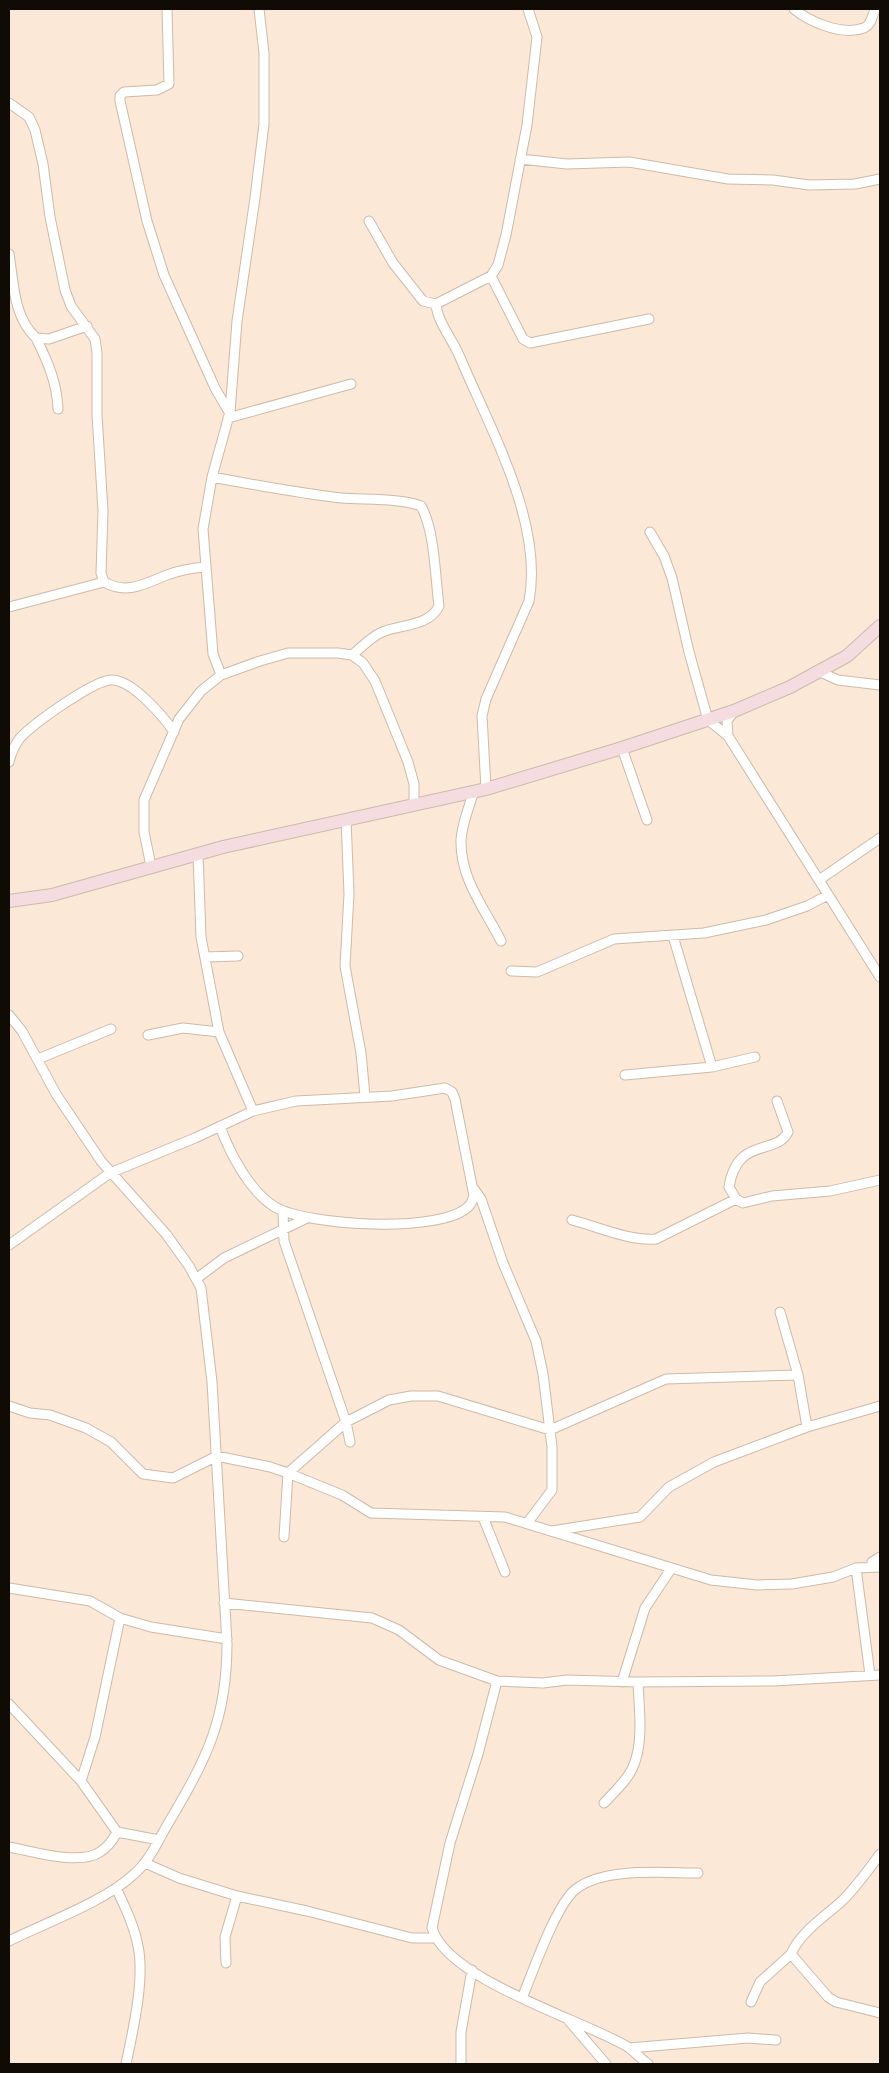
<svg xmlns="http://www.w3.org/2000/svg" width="889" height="2073" font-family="'Work Sans',sans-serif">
<rect width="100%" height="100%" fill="#fce8d6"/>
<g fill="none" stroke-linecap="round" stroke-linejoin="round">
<defs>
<path id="street" d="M167,9L169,84L157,90L124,92L120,96V101L147,221L164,275L215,388L229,412
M794,9C810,22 842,36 864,28C873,24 871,15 876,9
M9,103L29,117L35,130L43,164L50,217L65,290L71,306L95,339L97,353V415L103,510L101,573L104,582C127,595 144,584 167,575C180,570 192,568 205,567
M520,159L567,164L629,162L728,179L773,180L809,185L855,184L880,179
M369,221L393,263L423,301L436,304L491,276L498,265L506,235L527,125L537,37L528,9
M9,254C14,284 13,316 36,338L49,339L87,326
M491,276L523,339L530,343L649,319
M436,304C437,321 452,339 459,355C489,427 544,522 529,601L486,699L482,716L486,789
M36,338C48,362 57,383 58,409
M228,418L351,384
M212,477C255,485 298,493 341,498C363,500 402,498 421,506C435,531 435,576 439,606C429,627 400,624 380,633C370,638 361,648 352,655
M650,532L664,556L672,578L689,652L708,720L728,736L880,977
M9,607L104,582
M820,672L838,680L880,685
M221,675L213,654L203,529L212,477L230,412L237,321L255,198L264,124V53L259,9
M728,736L727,721L734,711
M622,748L647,820
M9,762C11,753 14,746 20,738C33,724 96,678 113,680C133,681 163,716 174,732
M474,791C469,807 462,824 461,840C460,879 485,909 501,941
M346,819L349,894L345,966L361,1053L365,1096
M198,854L201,937L219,1032
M151,866L144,832V800L179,719L201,691L221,675L260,661L288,653H338L352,655L363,663L375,681L408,762L414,784V804
M819,880L880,838
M205,957L238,956
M511,971L537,972L614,939L704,933L766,920L807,906L828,895
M9,1015L22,1031L56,1094L101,1161L166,1234L189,1266L201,1288L212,1382L227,1643C227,1719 207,1758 169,1822C158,1840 150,1861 133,1875C104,1902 45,1923 9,1941
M148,1035L183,1028L219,1032L253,1111
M38,1059L111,1029
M712,1067L755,1057
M625,1075L712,1067L673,936
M777,1101L788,1132C776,1156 737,1136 729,1187L736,1199L743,1203L772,1196L830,1191L880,1180
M474,1189L481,1199L503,1263L536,1341L543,1374L552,1447V1490L528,1522
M283,1211L284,1241L346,1422L350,1442
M572,1220C599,1227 629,1241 656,1239L736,1199
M9,1245L110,1173L195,1138L253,1111L296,1101L392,1096L445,1088L452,1092L455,1099L474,1196C473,1199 471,1204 469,1206C442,1234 308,1226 275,1207C250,1192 229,1152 220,1126
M196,1279L224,1258L307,1218
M780,1312L798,1375L807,1427
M9,1406L30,1413L50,1415L86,1428L111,1442L143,1474L173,1478L217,1456L270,1467L288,1473L342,1495L371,1513L505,1517L711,1580L757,1585L792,1584L833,1577L856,1568L880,1567L872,1562L880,1557
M483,1517L505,1572
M552,1531L640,1517L669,1487L714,1462L807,1427L880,1406
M284,1537L288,1473L346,1422L389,1400L411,1396H438L550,1430L666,1379L798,1375
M856,1568L870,1675
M9,1588L90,1601L120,1618L151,1627L227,1639
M224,1603L372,1618L399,1630L439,1660L497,1681L543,1683L567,1680L638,1682L773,1681L880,1675
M497,1681L478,1754L450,1843L432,1928C447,1980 583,2020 628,2047C635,2052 641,2059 648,2064
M622,1682L645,1608L671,1569
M9,1704L81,1781L117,1832L159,1840
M81,1781L95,1737L120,1618
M604,1803C614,1792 627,1781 633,1767C644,1742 639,1709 638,1682
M9,1847C32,1851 79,1866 100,1852C108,1847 113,1840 117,1832
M880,1854C869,1869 857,1886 843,1900C826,1916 800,1932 791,1954L828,1997L836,2002L880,2013
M145,1863L179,1878L237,1896L307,1911L412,1938H434
M116,1888C125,1907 134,1925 138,1946C145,1980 133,2030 126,2064
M226,1963L225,1937L237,1896
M522,1998C533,1972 556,1904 576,1889C604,1867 663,1873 698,1873
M751,2002L760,1982L791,1954
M569,2021L606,2064
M629,2048L748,2038L776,2040
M461,2064V2032L472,1970"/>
<path id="secondary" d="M9,901L52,895L223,847L486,789L622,748L734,711L790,687L847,656L880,626"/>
</defs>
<use href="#street" stroke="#cdbaa8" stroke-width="11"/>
<use href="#secondary" stroke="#cdbaa8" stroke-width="14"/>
<use href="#street" stroke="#fff" stroke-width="9"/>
<use href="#secondary" stroke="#f5dce1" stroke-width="12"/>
</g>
<rect width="889" height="2073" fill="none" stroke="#110b06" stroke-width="20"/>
</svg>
